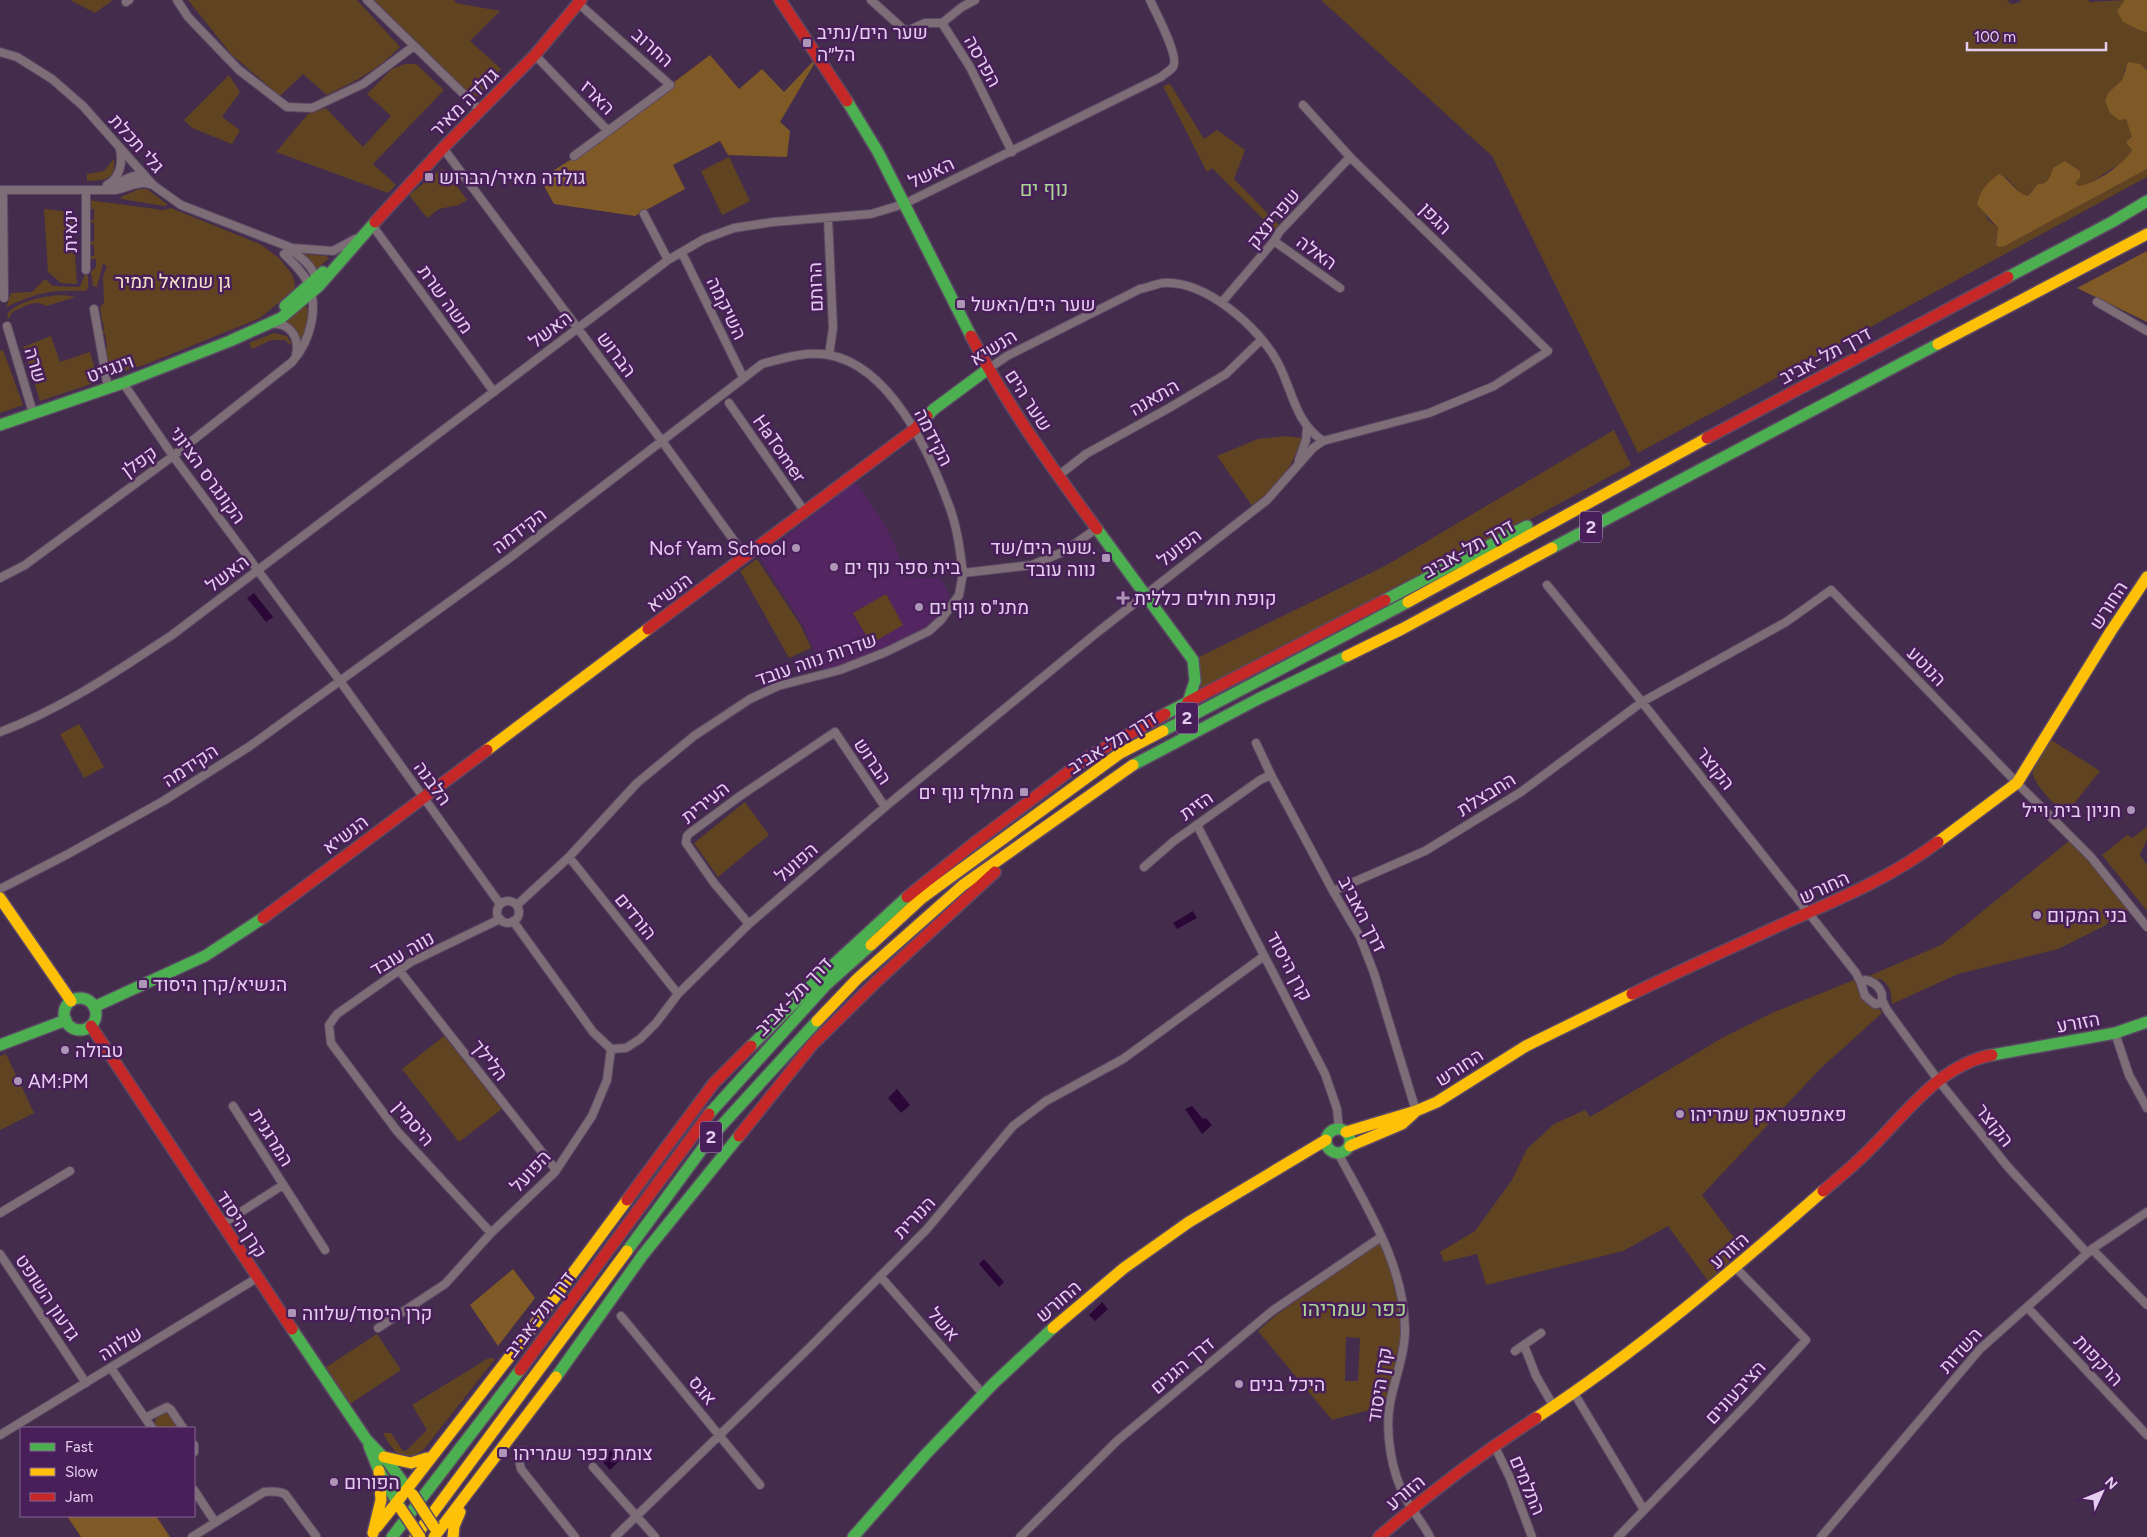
<svg xmlns="http://www.w3.org/2000/svg" width="2147" height="1537" font-family="Figtree,Heebo,sans-serif">
<rect width="100%" height="100%" fill="#432c4c"/>
<path fill="#532662" d="M855,481L883,521L895,545L906,577L941,578L950,596L939,616L927,628L842,667L823,671L803,625L759,557Z"/>
<path fill="#604421" fill-rule="evenodd" d="M70,0H113L95,13Z
M188,0H357L400,47C379,69 354,82 327,95L303,74L280,96L232,55Z
M374,0H454L456,3L500,11L470,41L501,69L475,99Z
M1321,0H2007L2011,4L2018,3L2021,0H2088L2090,2L2125,0L2126,2L2120,7C2127,20 2131,30 2147,32V70L2145,67L2125,68L2122,80L2108,93C2119,108 2144,139 2127,158C2120,165 2113,168 2105,173C2096,180 2089,185 2078,187L2075,183L2080,171L2065,161L2050,179L2032,190L2028,196L2021,194L2006,177L1983,209L1988,220L1998,227L1996,245L2005,246L2147,169V177L1638,453L1492,156Z
M405,64H416L444,90L373,164L396,185L388,193L276,152L308,114L326,108L363,147L391,116L367,94L392,69Z
M229,75L240,92L222,117L240,130L232,144L192,128L184,120Z
M1170,84L1204,139L1217,130L1245,150L1234,179L1279,225L1274,230L1212,168L1207,172L1163,86Z
M729,157L750,201L722,215L701,171Z
M114,159C116,181 104,180 87,181V174L104,171Z
M441,169L446,171L467,200L459,205L439,209L427,218L409,195Z
M139,189H147L168,205L164,206L121,199V197Z
M88,200L163,210L171,208L260,244L279,258L292,274L295,284L294,290L260,318L147,364L117,373H111L108,369L104,348L107,347L105,333L101,334L100,331L104,330L103,321L98,322V320L102,319L100,307L104,303L103,277L107,266L103,264L97,287L93,286L91,272L96,267V259H88V256H94V245L89,244V242L94,241V223L89,222V220H94V209H88Z
M44,209L72,212L77,284L61,283L48,272Z
M302,254L326,256L329,258L317,269Z
M85,274L88,276V287L86,291C48,290 40,292 6,307L11,293L32,292L45,279L53,286L80,287Z
M63,295L76,297L46,306C36,298 22,308 12,312L10,317L8,318L7,314C18,301 47,295 63,295Z
M305,304C312,314 307,332 301,342L295,330L284,323L283,320Z
M274,333L287,336L291,343L290,345L285,340H271L252,349L249,343Z
M51,336L60,362L90,352L97,377L91,384L40,401L23,347Z
M3,350L23,405L0,413V351Z
M1614,430L1631,465L1404,587L1201,688V673L1197,658L1387,565Z
M1285,436L1302,438C1291,469 1279,487 1253,507L1217,456L1258,439Z
M757,559L801,626L811,648L789,658L740,571Z
M886,594L903,625L871,644L853,613Z
M79,724L104,767L84,778L60,734Z
M2051,740L2100,771L2065,815C2056,805 2028,781 2033,767C2036,758 2045,748 2051,740Z
M745,802L769,835L718,877L694,843Z
M2147,827V839L2140,855L2147,865V911L2102,855L2127,835L2132,838Z
M2069,841L2087,859L2128,910L2104,926L2058,949L1958,974L1892,1004C1891,991 1891,987 1881,979L1876,980L1869,976L1941,945Z
M1854,980L1865,1000L1880,1010L1882,1013L1820,1069L1702,1195L1743,1250L1708,1281L1668,1226L1623,1251L1486,1285L1477,1254L1444,1262L1440,1252L1475,1231L1512,1180L1527,1149L1554,1124L1585,1110L1590,1117L1722,1038L1774,1012Z
M444,1036L502,1109L459,1142L402,1069Z
M6,1054L34,1113L0,1130V1056Z
M1379,1243C1384,1253 1390,1264 1393,1275C1407,1317 1401,1366 1384,1406L1332,1420L1258,1331L1276,1315ZM1346,1337L1360,1338L1358,1381H1345Z
M377,1334L401,1370L350,1404L325,1368Z
M493,1358L495,1359L424,1449C403,1467 393,1451 383,1433H391L403,1451L407,1450L427,1430L412,1405L487,1359Z
M166,1411L179,1428H155C153,1419 158,1414 166,1411Z"/>
<path fill="#7f5a26" d="M2125,0H2147V32C2137,31 2132,25 2123,22L2117,11Z
M820,54L780,122L790,131L787,157L728,155L720,141L673,165L685,189L635,216L554,204L540,179L575,157L710,55L739,89L762,69L784,92Z
M2128,62L2140,64L2147,70V169L2005,246L1999,247L1996,245L1998,227C1989,220 1986,212 1977,205C1980,190 1987,183 1999,174C2011,180 2015,193 2028,196L2038,184C2048,184 2050,178 2053,168L2065,161L2080,171V178L2075,183L2078,186C2094,185 2124,164 2132,150L2126,142L2132,137L2126,119L2119,120L2110,113L2105,101L2108,93L2122,80Z
M2147,251V322L2077,288Z
M513,1269L535,1298L498,1346L470,1305Z
M67,1516H156L170,1537H81Z"/>
<path fill="#2a0736" d="M254,593L273,617L266,622L247,598Z
M1193,911L1197,918L1177,929L1173,923Z
M897,1089L910,1105L901,1113L888,1098Z
M1192,1106L1203,1119L1206,1118L1212,1125L1202,1134L1185,1109Z
M984,1259L1004,1282L999,1287L979,1264Z
M1102,1302L1108,1309L1095,1321L1089,1315Z
M611,1450L620,1460L610,1470L600,1459Z"/>
<g fill="none" stroke-linecap="round" stroke-linejoin="round">
<defs>
<path id="street" d="M177,0L188,17L239,70L287,107L312,108L363,84L414,46
M367,0L481,111
M871,0L902,28L907,31L925,23H942
M975,0L962,7L942,23L970,67L1012,152
M126,2L129,0
M0,52L17,57L52,79L83,106L153,185L181,205L292,248L333,251L355,239
M535,55L608,131
M443,148L662,441L745,556
M574,156L670,85L578,3
M107,185C120,178 123,163 120,149
M108,187C121,184 133,171 146,177
M0,190H115C128,188 140,179 153,185
M3,190L4,298
M86,191V270
M644,214L668,260
M828,218L833,328L829,355
M372,225L494,392
M1274,241L1340,288
M288,248C297,254 315,267 315,279
M682,253L743,377
M1222,302L1274,241L1280,231L1350,157
M2097,302L2147,331
M94,309L108,388
M271,324C290,322 300,338 296,355
M7,326L33,413
M988,369L1007,356L1140,289C1147,288 1155,284 1163,283C1205,280 1259,327 1278,363C1293,392 1295,422 1323,441
M123,383L173,456L340,681L500,904
M729,403L805,512
M1299,460L1306,440L1307,428
M1058,476L1086,454L1169,408L1226,374L1261,340
M0,578L25,565L173,456L292,362C310,342 320,307 307,281C302,271 292,262 284,254
M1547,585L1642,702L1856,973L1861,983
M0,732C62,709 117,671 172,635L668,260L704,239L734,228L773,222L871,214L904,204L1161,77C1164,74 1170,71 1173,67C1180,57 1155,11 1150,0
M1256,743L1271,775L1333,891L1360,937L1374,973L1416,1111
M1197,825L1325,1074L1337,1109L1339,1129
M569,857L678,994
M1144,867L1174,841L1260,780L1271,775
M0,889L68,854L165,800L250,746L507,560L762,364C784,358 805,351 829,355C890,366 929,451 948,503C957,525 960,550 963,573
M1333,891L1425,851L1521,792L1642,702L1786,622L1831,590L2017,783L2091,857L2147,927
M497 912a11 11 0 1 1 22 0a11 11 0 1 1-22 0Z
M517,905L569,857L637,783L694,736L750,699L778,686L840,670L886,652L929,631L941,620L959,595L963,573L1032,565L1063,552L1096,529
M513,921L593,1032L611,1049
M749,924L714,883L686,843L687,836L690,833L740,796L835,732L885,807
M399,970L556,1170
M1865,980C1877,982 1885,992 1881,1003L1875,1004L1865,996L1861,983Z
M1882,1000L1887,1010L1938,1080L2008,1167L2087,1253
M2115,1033L2129,1075L2147,1108
M611,1049L626,1048L640,1039L656,1023L678,994L749,924L885,807L1099,631L1267,500L1313,448L1323,441L1429,413L1494,386L1548,351L1350,157L1303,105
M233,1106L325,1250
M1338,1153C1367,1208 1404,1264 1405,1329C1405,1354 1395,1378 1390,1403C1385,1432 1391,1472 1406,1499C1413,1512 1423,1523 1430,1537
M0,1213L70,1171
M222,1224L283,1185
M491,1233L397,1131L331,1043L329,1025L337,1014L411,962L500,919
M2092,1249L2147,1305
M0,1254L86,1383
M880,1276L983,1394
M2027,1307L2147,1435
M621,1316L760,1485
M378,1328L445,1284L491,1233L555,1172L592,1116L607,1080L611,1049
M1524,1345L1536,1376L1554,1407
M1515,1351L1541,1333
M111,1368L152,1428
M1574,1393L1644,1510
M145,1418L167,1407L171,1410L183,1428
M0,1435L257,1278
M194,1445V1452
M1494,1445L1510,1478L1532,1537
M521,1451L519,1460L521,1469L575,1537
M593,1467L655,1537
M194,1490L215,1522
M192,1537L264,1492C272,1491 278,1491 285,1494L316,1536
M615,1537L809,1348L927,1229L1013,1126L1046,1101L1123,1059L1264,956
M1020,1537L1118,1440L1272,1311L1381,1237
M1618,1537L1749,1402L1806,1340L1736,1268
M1821,1537L1980,1349L2092,1249L2147,1212"/>
<path id="fast" d="M847,101L878,152L971,336
M2008,277L2112,222L2147,201
M285,306L323,272
M927,416L934,409L988,369
M0,425L123,383L230,341L281,318L319,286L375,222
M1097,529L1193,660L1195,681L1188,702L1165,714
M1552,548L1938,344
M1385,600L1527,526
M1163,731L1408,602
M1133,765L1258,699L1347,656
M64 1014a16 16 0 1 1 32 0a16 16 0 1 1-32 0Z
M94,1007L205,956L263,918
M0,1045L66,1020
M751,1046L822,975L907,897
M1992,1055L2115,1033L2147,1022
M709,1114L826,985L871,945
M1326 1141a12 12 0 1 1 24 0a12 12 0 1 1-24 0Z
M627,1251L711,1137L817,1021
M292,1329L366,1439L388,1462L410,1492
M556,1377L642,1256L739,1136
M369,1446L379,1471L400,1507
M392,1537L520,1370
M853,1537L926,1454L994,1383L1053,1328"/>
<path id="slow" d="M1938,344L2147,234
M1408,602L1707,438
M1347,656L1402,629L1552,548
M487,750L648,629
M1938,842L2017,783L2111,631L2147,577
M0,898L71,1001
M871,945L922,898L1119,754L1163,731
M817,1021L857,979L963,885L1133,765
M1346,1132L1416,1111L1437,1102L1526,1046L1632,994
M1350,1146L1402,1124L1414,1113
M1053,1328L1124,1268L1189,1222L1326,1140
M1536,1418C1638,1351 1732,1271 1823,1191
M384,1457L411,1463L427,1458
M397,1502L538,1320L627,1200
M377,1527L397,1502
M373,1533L381,1500L379,1471
M415,1537L627,1251
M434,1537L556,1377
M453,1537L454,1526L460,1512"/>
<path id="jam" d="M780,0L847,101
M375,222L443,148L535,55L581,0
M971,336C1006,404 1052,468 1097,529
M1707,438L2008,277
M648,629L915,429L927,416
M1188,702L1385,600
M907,897L973,844L1088,757L1165,714
M263,918L487,750
M1632,994C1683,969 1735,946 1787,922C1839,899 1892,877 1938,842
M91,1026L292,1329
M739,1136L812,1045L877,981L995,872
M1823,1191C1837,1179 1851,1168 1864,1155C1902,1119 1937,1065 1992,1055
M627,1200L714,1083L751,1046
M520,1370L709,1114
M1379,1537C1428,1494 1480,1454 1536,1418"/>
</defs>
<use href="#street" stroke="#5c4864" stroke-width="10"/>
<use href="#fast" stroke="#5c4864" stroke-width="14"/>
<use href="#slow" stroke="#5c4864" stroke-width="14"/>
<use href="#jam" stroke="#5c4864" stroke-width="14"/>
<use href="#street" stroke="#7d6d76" stroke-width="8"/>
<use href="#fast" stroke="#4caf50" stroke-width="11"/>
<use href="#slow" stroke="#ffc107" stroke-width="11"/>
<use href="#jam" stroke="#c62828" stroke-width="11"/>
<defs>
<path id="slow-bridge" d="M413,1495L434,1527
M401,1509L420,1537"/>
</defs>
<use href="#slow-bridge" stroke="#5c4864" stroke-width="14" stroke-linecap="butt"/>
<use href="#slow-bridge" stroke="#ffc107" stroke-width="11"/>
</g>
<g fill="#ac95b7" stroke="#491f59" stroke-width="2">
<rect x="802" y="38" width="10" height="10" rx="2.5"/>
<rect x="424" y="172" width="10" height="10" rx="2.5"/>
<rect x="956" y="299" width="10" height="10" rx="2.5"/>
<circle cx="796" cy="548" r="5"/>
<rect x="1101" y="553" width="10" height="10" rx="2.5"/>
<circle cx="834" cy="567" r="5"/>
<path d="M1120.5 590.5h5v5h5v5h-5v5h-5v-5h-5v-5h5z"/>
<circle cx="919" cy="607" r="5"/>
<rect x="1019" y="787" width="10" height="10" rx="2.5"/>
<circle cx="2131" cy="810" r="5"/>
<circle cx="2037" cy="915" r="5"/>
<rect x="138" y="979" width="10" height="10" rx="2.5"/>
<circle cx="65" cy="1050" r="5"/>
<circle cx="18" cy="1081" r="5"/>
<circle cx="1680" cy="1114" r="5"/>
<rect x="287" y="1308" width="10" height="10" rx="2.5"/>
<circle cx="1239" cy="1384" r="5"/>
<rect x="498" y="1448" width="10" height="10" rx="2.5"/>
<circle cx="334" cy="1482" r="5"/>
</g>
<g text-anchor="middle" stroke-width="5" stroke-linejoin="round" paint-order="stroke">
<g fill="#491f59" stroke="#b699c3" stroke-width="1">
<rect x="1580" y="511.5" width="22" height="31" rx="4"/>
<rect x="1176" y="702.5" width="22" height="31" rx="4"/>
<rect x="700" y="1121.5" width="22" height="31" rx="4"/>
</g>
<g font-size="18" font-weight="bold" fill="#e5cdf0">
<text x="1591" y="533">2</text>
<text x="1187" y="724">2</text>
<text x="711" y="1143">2</text>
</g>
<g font-size="19" fill="#e5cdf0" stroke="#491f59" text-anchor="start">
<text x="817" y="39">שער הים/נתיב<tspan x="817" dy="22">הל״ה</tspan></text>
<text x="439" y="184">גולדה מאיר/הברוש</text>
<text x="971" y="311">שער הים/האשל</text>
<text x="1096" y="554" text-anchor="end">שער הים/שד.<tspan x="1096" dy="22">נווה עובד</tspan></text>
<text x="786" y="555" text-anchor="end">Nof Yam School</text>
<text x="844" y="574">בית ספר נוף ים</text>
<text x="1134" y="605">קופת חולים כללית</text>
<text x="929" y="614">מתנ"ס נוף ים</text>
<text x="1014" y="799" text-anchor="end">מחלף נוף ים</text>
<text x="2121" y="817" text-anchor="end">חניון בית וייל</text>
<text x="2047" y="922">בני המקום</text>
<text x="153" y="991">הנשיא/קרן היסוד</text>
<text x="75" y="1057">טבולה</text>
<text x="28" y="1088">AM:PM</text>
<text x="1690" y="1121">פאמפטראק שמריהו</text>
<text x="302" y="1320">קרן היסוד/שלווה</text>
<text x="1249" y="1391">היכל בנים</text>
<text x="513" y="1460">צומת כפר שמריהו</text>
<text x="344" y="1489">הפורום</text>
</g>
<g font-size="19" fill="#e5cdf0" stroke="#491f59">
<text transform="translate(653 47) rotate(42)" y="7">החרוב</text>
<text transform="translate(983 61) rotate(61)" y="7">הפרסה</text>
<text transform="translate(598 97) rotate(46)" y="7">הארז</text>
<text transform="translate(464 102) rotate(-45)" y="7">גולדה מאיר</text>
<text transform="translate(137 143) rotate(48)" y="7">גלי תכלת</text>
<text transform="translate(931 172) rotate(-26)" y="7">האשל</text>
<text transform="translate(1273 218) rotate(-50)" y="7">שפרינצק</text>
<text transform="translate(1436 218) rotate(45)" y="7">הגפן</text>
<text transform="translate(70 231) rotate(-90)" y="7">ינאית</text>
<text transform="translate(1317 252) rotate(36)" y="7">האלה</text>
<text transform="translate(815 287) rotate(-92)" y="7">הרותם</text>
<text transform="translate(446 299) rotate(54)" y="7">משה שרת</text>
<text transform="translate(727 308) rotate(64)" y="7">השיקמה</text>
<text transform="translate(550 329) rotate(-37)" y="7">האשל</text>
<text transform="translate(993 347) rotate(-32)" y="7">הנשיא</text>
<text transform="translate(617 354) rotate(53)" y="7">הברוש</text>
<text transform="translate(1825 355) rotate(-28)" y="7">דרך תל-אביב</text>
<text transform="translate(36 365) rotate(74)" y="7">שרה</text>
<text transform="translate(110 368) rotate(-20)" y="7">וינגייט</text>
<text transform="translate(1154 397) rotate(-30)" y="7">התאנה</text>
<text transform="translate(1029 400) rotate(57)" y="7">שער הים</text>
<text transform="translate(934 437) rotate(63)" y="7">הקידמה</text>
<text transform="translate(780 448) rotate(55)" y="7">HaTomer</text>
<text transform="translate(139 461) rotate(-36)" y="7">קפלן</text>
<text transform="translate(208 475) rotate(54)" y="7">הקונגרס הציוני</text>
<text transform="translate(519 530) rotate(-37)" y="7">הקידמה</text>
<text transform="translate(1179 547) rotate(-37)" y="7">הפועל</text>
<text transform="translate(1468 548) rotate(-29)" y="7">דרך תל-אביב</text>
<text transform="translate(227 573) rotate(-37)" y="7">האשל</text>
<text transform="translate(669 592) rotate(-37)" y="7">הנשיא</text>
<text transform="translate(2108 605) rotate(-57)" y="7">החורש</text>
<text transform="translate(816 659) rotate(-19)" y="7">שדרות נווה עובד</text>
<text transform="translate(1927 666) rotate(46)" y="7">הנוטע</text>
<text transform="translate(1112 742) rotate(-32)" y="7">דרך תל-אביב</text>
<text transform="translate(873 761) rotate(56)" y="7">הברוש</text>
<text transform="translate(190 765) rotate(-33)" y="7">הקידמה</text>
<text transform="translate(1716 768) rotate(52)" y="7">הקוצר</text>
<text transform="translate(433 783) rotate(54)" y="7">הלבנה</text>
<text transform="translate(1486 794) rotate(-32)" y="7">החבצלת</text>
<text transform="translate(705 802) rotate(-38)" y="7">העירית</text>
<text transform="translate(1196 805) rotate(-35)" y="7">הזית</text>
<text transform="translate(345 834) rotate(-37)" y="7">הנשיא</text>
<text transform="translate(796 862) rotate(-41)" y="7">הפועל</text>
<text transform="translate(1824 887) rotate(-25)" y="7">החורש</text>
<text transform="translate(1363 914) rotate(63)" y="7">דרך האביב</text>
<text transform="translate(636 916) rotate(51)" y="7">הורדים</text>
<text transform="translate(402 953) rotate(-30)" y="7">נווה עובד</text>
<text transform="translate(1290 966) rotate(62)" y="7">קרן היסוד</text>
<text transform="translate(793 996) rotate(-46)" y="7">דרך תל-אביב</text>
<text transform="translate(2078 1022) rotate(-10)" y="7">הזורע</text>
<text transform="translate(490 1060) rotate(52)" y="7">הלילך</text>
<text transform="translate(1459 1067) rotate(-33)" y="7">החורש</text>
<text transform="translate(414 1123) rotate(50)" y="7">היסמין</text>
<text transform="translate(1995 1125) rotate(52)" y="7">הקוצר</text>
<text transform="translate(272 1137) rotate(58)" y="7">המרגנית</text>
<text transform="translate(530 1171) rotate(-47)" y="7">הפועל</text>
<text transform="translate(914 1217) rotate(-46)" y="7">הנורית</text>
<text transform="translate(242 1224) rotate(57)" y="7">קרן היסוד</text>
<text transform="translate(1729 1250) rotate(-41)" y="7">הזורע</text>
<text transform="translate(48 1297) rotate(56)" y="7">גדעון השופט</text>
<text transform="translate(1058 1301) rotate(-41)" y="7">החורש</text>
<text transform="translate(539 1314) rotate(-53)" y="7">דרך תל-אביב</text>
<text transform="translate(944 1324) rotate(49)" y="7">אשל</text>
<text transform="translate(120 1343) rotate(-32)" y="7">שלווה</text>
<text transform="translate(1960 1350) rotate(-48)" y="7">השדות</text>
<text transform="translate(2099 1360) rotate(47)" y="7">הרקפות</text>
<text transform="translate(1182 1365) rotate(-40)" y="7">דרך הגנים</text>
<text transform="translate(1379 1385) rotate(-81)" y="7">קרן היסוד</text>
<text transform="translate(703 1390) rotate(50)" y="7">אגס</text>
<text transform="translate(1735 1392) rotate(-47)" y="7">הציבעונים</text>
<text transform="translate(1528 1485) rotate(67)" y="7">התלמים</text>
<text transform="translate(1405 1492) rotate(-39)" y="7">הזורע</text>
</g>
<g font-size="19" fill="#f3e1c9" stroke="#491f59">
<text x="173" y="288">גן שמואל תמיר</text>
</g>
<g font-size="20" fill="#a9d594" stroke="#491f59">
<text x="1044" y="196">נוף ים</text>
</g>
<g font-size="21" fill="#a9d594" stroke="#491f59">
<text x="1354" y="1316">כפר שמריהו</text>
</g>
</g>
<rect x="20" y="1427" width="175" height="90" fill="#491f59" stroke="#876595"/>
<rect x="30" y="1443" width="25" height="8" fill="#4caf50" stroke="#876595"/>
<text x="65" y="1452" font-size="15" fill="#e5cdf0">Fast</text>
<rect x="30" y="1468" width="25" height="8" fill="#ffc107" stroke="#876595"/>
<text x="65" y="1477" font-size="15" fill="#e5cdf0">Slow</text>
<rect x="30" y="1493" width="25" height="8" fill="#c62828" stroke="#876595"/>
<text x="65" y="1502" font-size="15" fill="#e5cdf0">Jam</text>
<g transform="translate(2102 1492) rotate(46)" stroke="#491f59" stroke-width="4" paint-order="stroke">
<path d="M0-4L9 19L0 12L-9 19Z" fill="#e5cdf0"/>
<text y="-8" font-size="14" font-weight="bold" text-anchor="middle" fill="#e5cdf0">N</text>
</g>
<path d="M1967 42v8h139v-8" fill="none" stroke="#e5cdf0" stroke-width="2.5"/>
<text x="1974" y="42" font-size="15" fill="#e5cdf0" stroke="#491f59" stroke-width="4" paint-order="stroke">100 m</text>
</svg>
